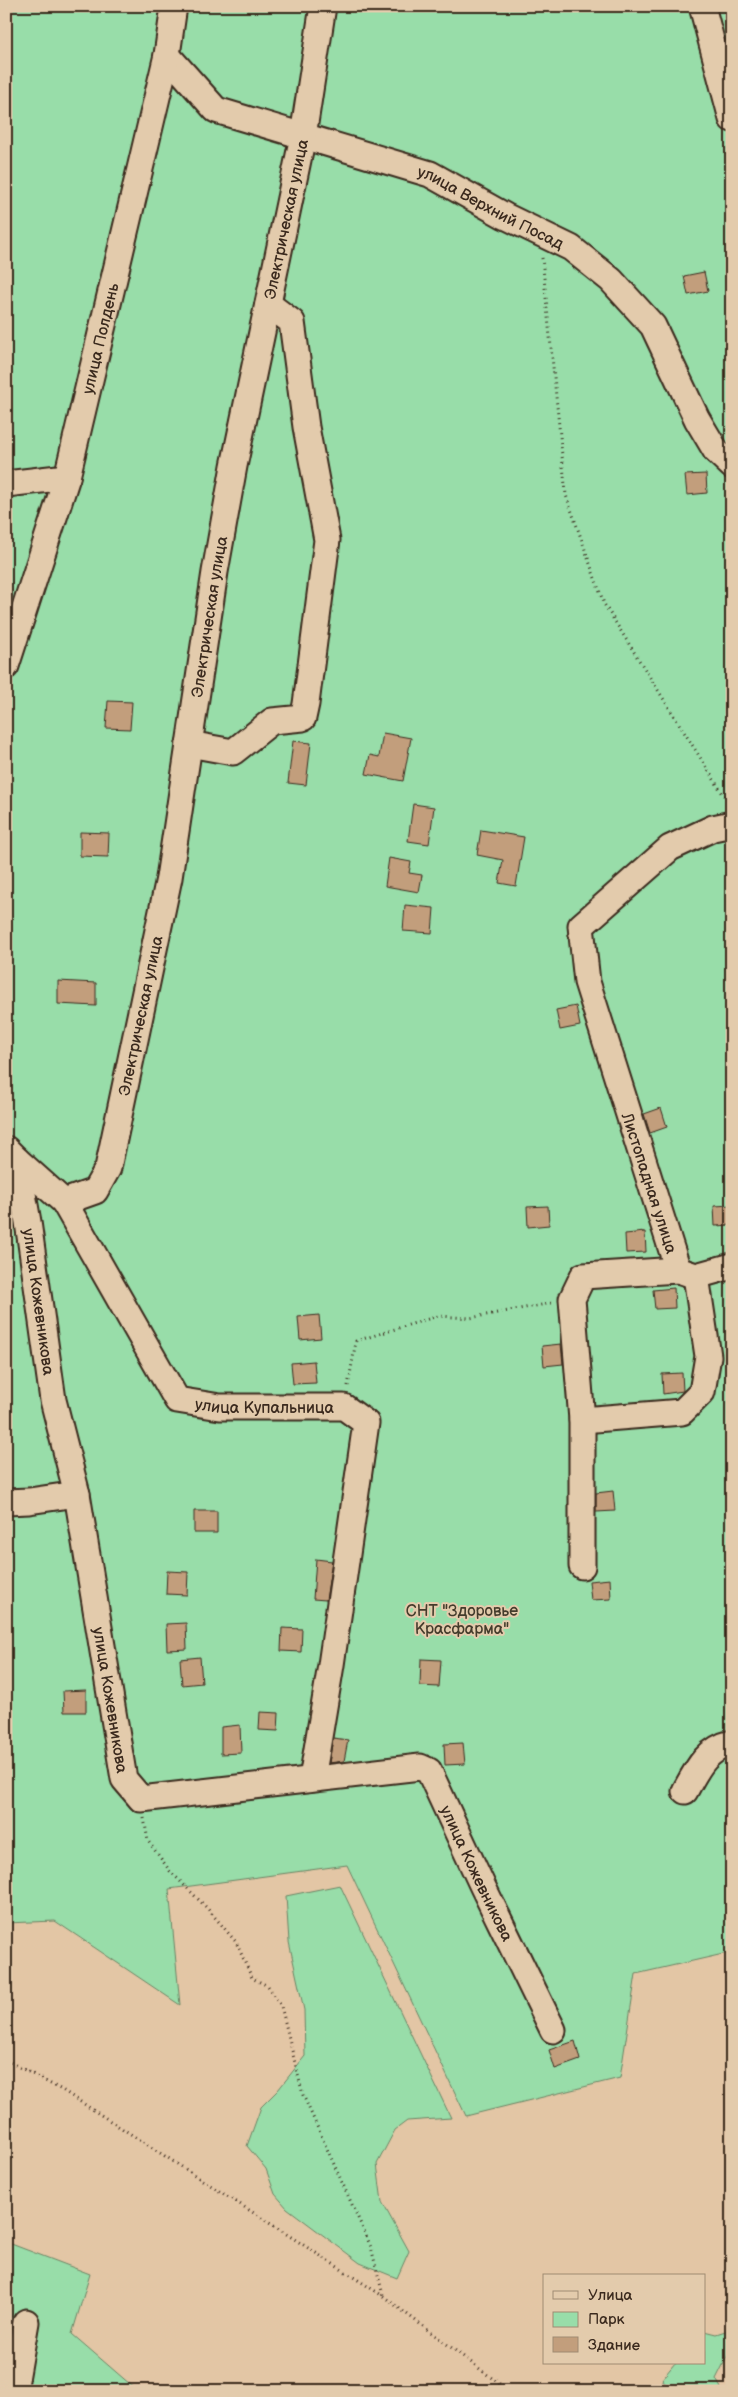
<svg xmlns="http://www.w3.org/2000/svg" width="738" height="2397" font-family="'Balsamiq Sans',sans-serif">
<rect width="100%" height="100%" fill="#e3c6a5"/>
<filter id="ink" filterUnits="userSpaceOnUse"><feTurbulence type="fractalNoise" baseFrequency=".02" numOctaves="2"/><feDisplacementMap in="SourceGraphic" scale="10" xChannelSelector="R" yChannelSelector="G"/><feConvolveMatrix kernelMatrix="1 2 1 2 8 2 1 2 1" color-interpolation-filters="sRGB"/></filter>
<g filter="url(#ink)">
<path fill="#98dda9" stroke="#6a8464" d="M6,6H732V1952L636,1974L620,2078L466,2116L347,1865L169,1889L180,2005L55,1921L6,1923Z
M340,1885L451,2118L407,2121L395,2130L377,2164L382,2202L409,2251L397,2278L360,2263L287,2208L275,2194L266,2169L247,2146L261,2107L278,2090L305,2056L304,2010L289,1942L286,1896Z
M6,2242L90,2274L72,2334L138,2391H6Z
M732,2329V2347L716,2379L721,2388L718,2391H671L662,2379L675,2363H704V2331L716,2334Z"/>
<path fill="#c29e7c" stroke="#3b2a1e" d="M704,272L708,291L688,295L684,276Z
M706,474L707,493L687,495L685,475Z
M108,701L132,702L130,729L106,728Z
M383,733L411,738L403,781L366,774L370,755L379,757Z
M293,741L311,743L306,785L288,783Z
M413,804L434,807L429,844L408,841Z
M481,830L524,837L516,886L499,883L503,860L477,855Z
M80,832L109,833L108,857L80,856Z
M389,858L411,862L409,873L422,875L419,892L385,886Z
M405,905L434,908L432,933L403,931Z
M58,981L96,983V1006L58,1004Z
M576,1006L580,1026L560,1030L556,1010Z
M661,1108L667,1127L650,1133L644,1114Z
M732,1205V1225L715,1226L714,1206Z
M548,1206L549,1225L528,1227L527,1207Z
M645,1232L646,1252L626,1253L625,1234Z
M674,1288L675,1308L655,1309L653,1290Z
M319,1315L321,1338L300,1340L298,1317Z
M561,1344L563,1364L544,1366L542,1346Z
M314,1361L316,1383L293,1384L291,1363Z
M682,1373L683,1391L663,1394L662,1374Z
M613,1491L615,1511L596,1512V1493Z
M194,1511H217V1533H194Z
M316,1559L332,1561L326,1600L313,1599Z
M167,1571L188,1572L187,1595L166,1594Z
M610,1579L611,1599L591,1600L589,1581Z
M186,1623L187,1649L167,1650L166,1624Z
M282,1628L302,1629L301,1652L281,1651Z
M200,1657L202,1683L182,1685L180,1659Z
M421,1659L441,1660L439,1687L420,1686Z
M86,1690V1712H64L63,1691Z
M260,1712L279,1713L278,1731L259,1730Z
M240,1725L241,1753L221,1754V1727Z
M333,1738L348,1740L344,1761L329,1763Z
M463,1743L465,1764L445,1765L444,1744Z
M575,2041L580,2060L555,2069L549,2050Z"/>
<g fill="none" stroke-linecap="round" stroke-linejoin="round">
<defs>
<g id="minor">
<path d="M702,6L732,119"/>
<path id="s1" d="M167,55L216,110L430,174L505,216L571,248L611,280L653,326L697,419L716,451L732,466"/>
<path d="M6,484L67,477"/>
<path id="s2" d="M6,666L67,477L167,55L174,6"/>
<path d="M189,744L233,752L272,721L303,718L306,704L327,540L306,427L292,322L268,304"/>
<path id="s3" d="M6,1149L17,1160L28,1222L53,1400L77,1494L124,1779L141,1799L420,1767L429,1771L483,1887L553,2030"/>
<path id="s4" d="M17,1160L64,1202L177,1400L220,1407H344L366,1423L331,1665L312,1779"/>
<path id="s5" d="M64,1202L95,1191L108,1168L169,878L215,572L234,466L303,136L323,6"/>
<path d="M678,1270L587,982L581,926L670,848L713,828L732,824"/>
<path d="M582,1420L682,1412L702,1392L708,1356L696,1276"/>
<path d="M6,1502L29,1501L77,1494"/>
<path d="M582,1566V1420L572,1299L583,1276L678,1270L696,1276L732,1266"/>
<path d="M685,1791C697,1769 706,1749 732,1743"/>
<path d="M14,2391L26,2322"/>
</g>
</defs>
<use href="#minor" stroke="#3b2a1e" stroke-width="29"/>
<path stroke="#3b2a1e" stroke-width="3" stroke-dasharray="1 4" stroke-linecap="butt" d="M542,258L566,495L604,604L723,794L731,802
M348,1386L356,1341L438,1316L470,1318L552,1303
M144,1818L148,1841L170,1871L207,1908L236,1942L252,1978L268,1986L281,2006L303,2095L371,2247L383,2295
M6,2060L62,2090L383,2296L509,2391"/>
<use href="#minor" stroke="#e3cbac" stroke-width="25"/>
</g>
</g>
<g text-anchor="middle" stroke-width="4" stroke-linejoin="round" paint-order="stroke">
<g font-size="16" fill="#3b2a1e" stroke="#e3cbac">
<text dy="6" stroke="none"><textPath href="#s1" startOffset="366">улица Верхний Посад</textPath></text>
<text dy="6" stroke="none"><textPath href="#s5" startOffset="1025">Электрическая улица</textPath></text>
<text dy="6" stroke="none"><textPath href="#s2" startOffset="341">улица Полдень</textPath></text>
<text dy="6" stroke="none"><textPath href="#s5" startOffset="620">Электрическая улица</textPath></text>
<text dy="6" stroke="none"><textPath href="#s5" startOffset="215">Электрическая улица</textPath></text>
<text transform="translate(650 1183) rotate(72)" y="6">Листопадная улица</text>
<text dy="6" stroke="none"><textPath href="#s3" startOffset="159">улица Кожевникова</textPath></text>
<text dy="6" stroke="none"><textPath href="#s4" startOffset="379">улица Купальница</textPath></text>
<text dy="6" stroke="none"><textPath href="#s3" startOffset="564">улица Кожевникова</textPath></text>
<text dy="6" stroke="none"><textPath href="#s3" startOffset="1074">улица Кожевникова</textPath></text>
</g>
<g font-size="16" fill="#443c2c" stroke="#e3cbac">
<text x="462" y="1616">СНТ "Здоровье<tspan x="462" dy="18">Красфарма"</tspan></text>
</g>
</g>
<rect width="738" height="2397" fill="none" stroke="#e3cbac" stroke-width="25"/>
<rect x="12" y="12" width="713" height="2372" fill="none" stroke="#3b2a1e" stroke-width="2" filter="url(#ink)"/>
<rect x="543" y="2274" width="162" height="90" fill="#e3cbac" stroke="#a08b73"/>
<rect x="553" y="2291" width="25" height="8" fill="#e3cbac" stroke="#a08b73"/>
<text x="588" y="2300" font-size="15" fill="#3b2a1e">Улица</text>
<rect x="553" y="2312" width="25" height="15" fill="#98dda9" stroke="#a08b73"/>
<text x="588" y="2324" font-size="15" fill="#3b2a1e">Парк</text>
<rect x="553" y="2337" width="25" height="15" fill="#c29e7c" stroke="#a08b73"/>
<text x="588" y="2350" font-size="15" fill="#3b2a1e">Здание</text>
</svg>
